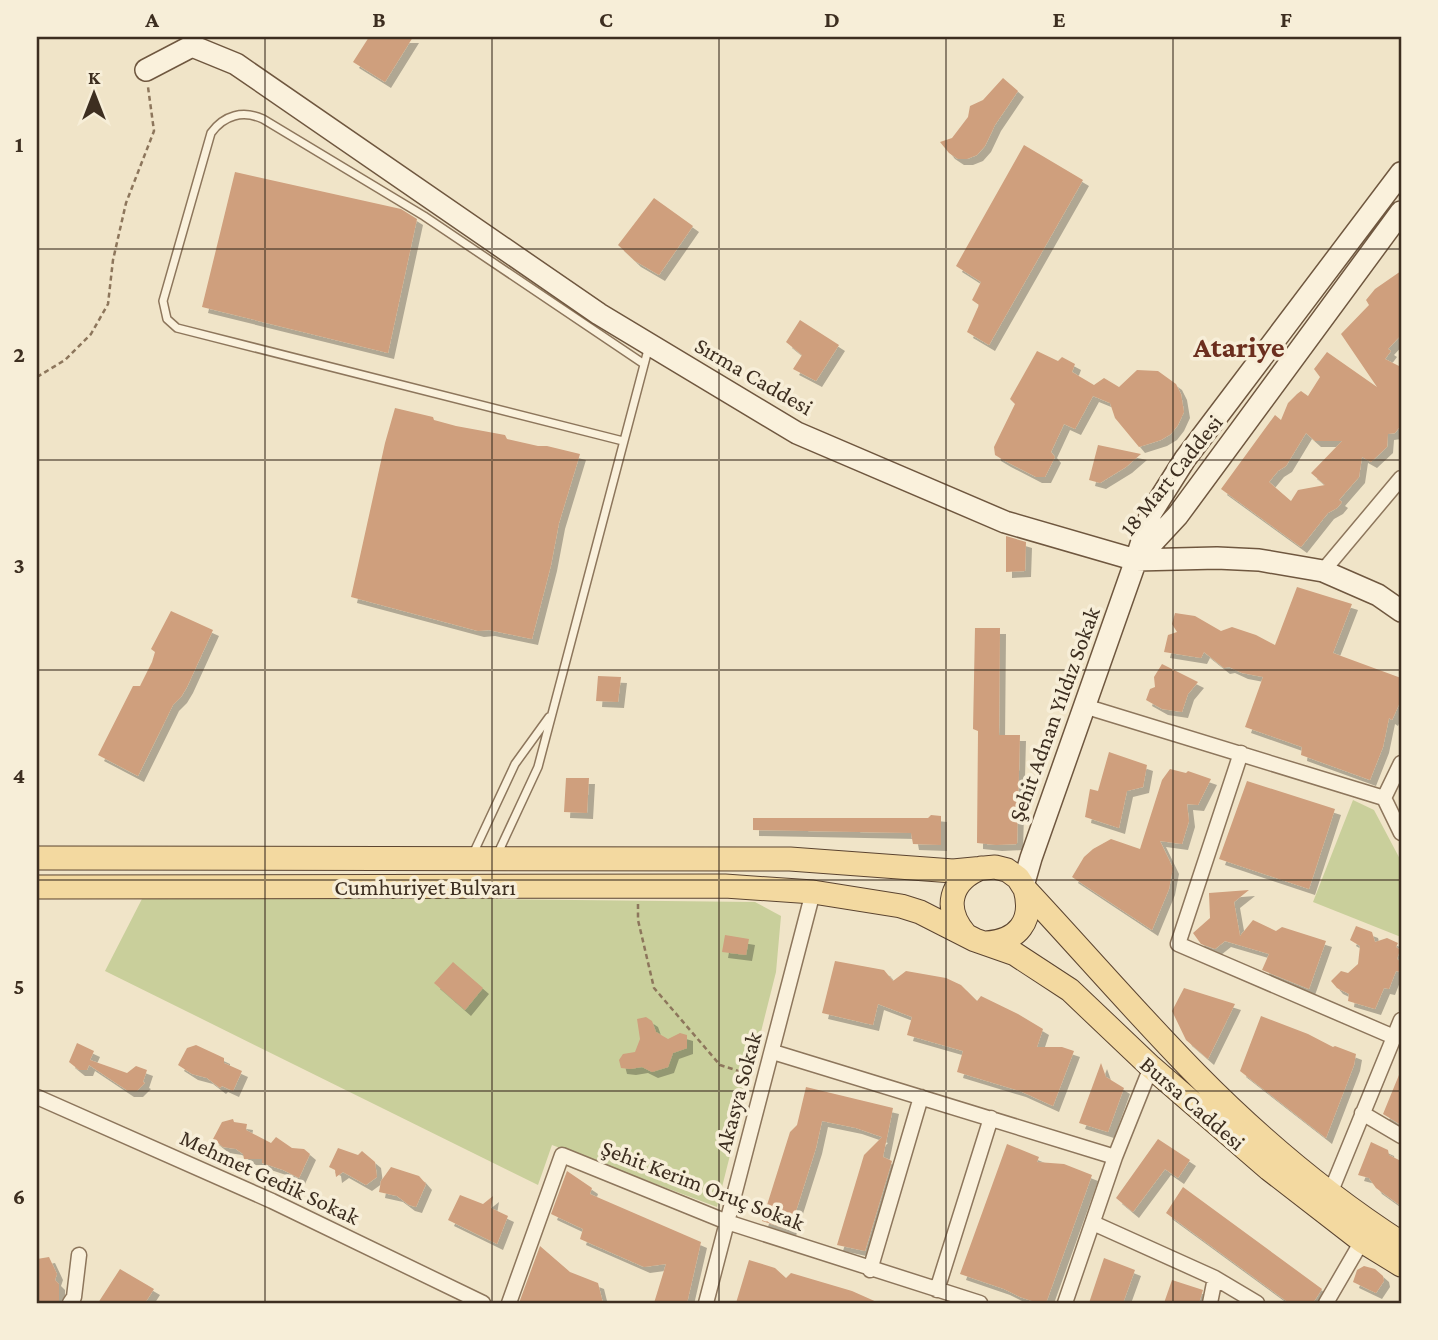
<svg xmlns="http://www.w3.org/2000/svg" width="1438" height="1340" font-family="'Crimson Pro',serif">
<defs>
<filter id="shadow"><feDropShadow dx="6" dy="6" stdDeviation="0" flood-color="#0004"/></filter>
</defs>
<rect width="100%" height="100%" fill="#f0e4c8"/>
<path fill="#c9cf9b" d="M1353,800L1374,810L1401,861V937L1313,902Z
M144,895L755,902L781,916L776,972L717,1207L552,1145L538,1185L105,971Z"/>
<path fill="#cf9f7d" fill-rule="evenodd" filter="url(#shadow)" d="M369,37H413L385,82L353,62Z
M1003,78L1018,91L995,125L985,146L977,155L967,159H958L949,153L940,142L952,138L968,117L970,106L983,100Z
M1024,145L1083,180L989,345L967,332L979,305L972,300L981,282L956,266Z
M235,172L401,209L417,219L388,353L202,307Z
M654,198L693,226L659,275L635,261L618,245Z
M1401,271V335L1388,349L1391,351L1385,359L1401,367V425L1395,433L1388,434L1387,447L1371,462L1362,457L1359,477L1339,500L1342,502L1337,508L1328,513L1301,547L1221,489L1275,415L1281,420L1288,403L1297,394L1301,391L1308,396L1320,377L1314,369L1327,352L1377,387L1341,334L1369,305L1366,300L1375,289ZM1306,433L1315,441H1342L1311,473L1325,485L1298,490L1291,501L1269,482L1278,471L1286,466Z
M800,320L839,345L816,381L793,369L802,355L786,342Z
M1037,351L1058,361L1062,357L1075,364L1072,372L1094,385L1104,378L1119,387L1137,370L1158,371L1176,384L1181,394L1184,412L1178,425L1171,434L1161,440L1139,447L1115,418L1110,403L1093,396L1075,429L1064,424L1051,452L1055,457L1045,477H1036L1005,461L995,455L994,447L1015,404L1010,399Z
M395,408L433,417L434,420L456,426L505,435L507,439L538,446H547L580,454L559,523L551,565L532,639L489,630L478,631L351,597L385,443Z
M1098,445L1141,454L1126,467L1100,483L1089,480Z
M1006,536L1026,542L1025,571L1006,572Z
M1297,587L1352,604L1333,653L1401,678V700L1392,720L1389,718L1383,747L1370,780L1301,755L1302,747L1245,727L1263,677L1242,673L1229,667L1224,668L1204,652L1201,658L1164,652L1168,635L1177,632L1172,624L1175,613L1195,616L1221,631L1232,627L1256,635L1275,645Z
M171,611L213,630L187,687L181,697L173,705L138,776L98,755L133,686H140L152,662L155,652L151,649Z
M975,628H1000L999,735H1020L1017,844L996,845L977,843L978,731L973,729Z
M1162,664L1198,682L1188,694L1182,712L1162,709L1146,700L1150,689L1155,687L1154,677Z
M598,676L621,677L618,702L596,701Z
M1109,752L1147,765L1143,787L1127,791L1119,828L1085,817L1090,789L1098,791Z
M1170,769L1186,773L1188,771L1211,779L1198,805L1187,804L1189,821L1182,844L1160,841L1173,868L1169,889L1152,930L1072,877L1084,857L1093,849L1111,839L1140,849L1162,780Z
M566,778H589L587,813L564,812Z
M1247,781L1335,809L1309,889L1219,859Z
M931,815L941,816V845L913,844L911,833L753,830V818H928Z
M1249,890L1234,902L1240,936L1253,920L1276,931L1282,927L1326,941L1309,989L1262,970L1269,954L1225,941L1215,949L1201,944L1193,933L1210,918L1209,893Z
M1356,926L1372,932L1375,942L1387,938L1398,943L1396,947L1400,950L1397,959L1401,962V972L1396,971L1389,989L1384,988L1375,1009L1348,1001L1349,994L1337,988L1331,981L1341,971L1348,973L1358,964L1360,946L1350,940Z
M725,935L749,939L746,955L722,952Z
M835,961L884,970L893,981L906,971L946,978L961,985L977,1001L981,996L1018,1014L1043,1029L1037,1047H1062L1074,1051L1053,1106L1020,1091L957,1072L963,1051L907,1035L912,1017L878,1004L873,1025L822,1013Z
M453,962L483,988L465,1010L434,983Z
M1184,988L1235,1004L1208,1059L1186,1040L1172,1011Z
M1261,1016L1308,1034L1333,1047L1335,1046L1356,1054L1354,1065L1326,1138L1240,1071Z
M646,1017L652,1021L656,1032L668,1039L680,1033L687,1035V1048L673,1053L668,1067L652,1072L642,1067L630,1069L621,1068L619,1060L623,1054L635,1052L640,1039L637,1019Z
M77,1043L94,1051L90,1060L127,1073L136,1066L147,1070L143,1082L145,1083L137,1091H128L89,1065L87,1070H79L69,1062Z
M196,1045L224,1058V1063L242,1071L233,1091L222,1086L220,1088L207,1078L192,1074L178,1065L187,1048Z
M1101,1063L1106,1077L1124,1088L1108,1132L1079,1123Z
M1401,1070V1125L1383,1114Z
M806,1087L893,1108L883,1157L892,1161L865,1251L837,1245L864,1155L882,1137L856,1128L822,1121L816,1148L790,1230L762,1221L790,1132L797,1125Z
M233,1119L234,1122L247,1124L246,1130L271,1143L276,1137L292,1148L304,1149L310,1154L299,1178L283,1170L262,1163V1159H244L243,1154L236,1149L223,1147L213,1139L222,1122Z
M1158,1139L1190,1160L1178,1178L1165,1169L1133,1212L1116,1198Z
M1371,1142L1388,1150L1389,1155L1401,1161V1206L1376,1188L1369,1178L1358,1175Z
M1007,1144L1039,1157L1037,1162L1064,1164L1092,1175L1046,1303H1038L1020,1297L1004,1289L960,1274Z
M338,1148L358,1155L362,1151L375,1162L377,1177L366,1185L343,1172L336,1177L335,1170L329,1167Z
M391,1167L419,1176L426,1184L416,1207L409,1205L397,1196L379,1192L381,1181Z
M567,1171L592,1188L590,1194L701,1242L687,1303H654L666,1264L644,1267L580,1239L583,1229L551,1214Z
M1183,1187L1322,1289L1313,1303H1289L1166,1213Z
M460,1195L483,1204L493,1196L491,1208L508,1216L497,1244L448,1220Z
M540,1246L570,1272L598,1283L603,1303H519Z
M49,1257L57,1274L55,1280L59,1284V1303H37V1259Z
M1104,1258L1135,1270L1123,1303H1089Z
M749,1260L775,1268L786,1278L791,1273L852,1291L879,1303H736Z
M1364,1266L1375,1269L1383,1276L1384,1281L1376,1293L1353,1282L1357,1270Z
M120,1269L154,1289L145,1303H98Z
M1172,1280L1203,1290L1199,1303H1164Z"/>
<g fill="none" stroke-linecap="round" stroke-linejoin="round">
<defs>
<path id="lane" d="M623,441L177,328L167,319L163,301L211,133C224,115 243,110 263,119L424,216L644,364
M498,853L538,767L649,346
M472,856L515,764L549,717"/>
<path id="street" d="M1323,571L1401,478
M1084,706L1384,798L1401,833
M1241,753L1178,944L1394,1037
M1384,798L1401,763
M773,1052L1115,1157
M37,1097L272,1201L483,1303
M1362,1113L1401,1136
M1331,1191L1401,1020
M1093,1223L1215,1278L1257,1303
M870,1270L921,1097
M937,1290L991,1118
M70,1303L74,1297L79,1255
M509,1303L562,1155L727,1222L980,1303
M706,1303L813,892
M1065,1303L1115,1157L1151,1067
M1210,1303L1215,1278
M1326,1303L1362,1241"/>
<path id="secondary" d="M146,70L192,46L236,64L599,314L797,433L1005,522L1136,560L1217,558L1259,560L1323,571L1378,595L1401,611
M1140,556L1178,515L1401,212
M1023,886L1031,858L1136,560L1151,513L1185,459L1401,173"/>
<path id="primary" d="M37,858L790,859L953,871L995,867L1007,870L1018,878L1025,889C1082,950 1137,1014 1196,1074C1257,1136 1328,1196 1401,1243
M37,887L725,886L813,892L901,906L920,912L975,940L1015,954L1070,990L1151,1067L1269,1169L1362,1241L1401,1265
M965,934C943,908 950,881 981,868
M986,943C1018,941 1034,921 1025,889"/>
</defs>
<use href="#lane" stroke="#8d765c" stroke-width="10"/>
<use href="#street" stroke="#8d765c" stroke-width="17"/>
<use href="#secondary" stroke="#6f573f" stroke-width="24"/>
<use href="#primary" stroke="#5b4430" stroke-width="25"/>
<path stroke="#8d765c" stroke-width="2.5" stroke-dasharray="5 3.5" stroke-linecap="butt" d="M37,377L65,360L91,334L108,304L113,260L126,203L154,131L148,87
M638,904V920L654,988L720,1065L748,1074"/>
<use href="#lane" stroke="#faf1dc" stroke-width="7"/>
<use href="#street" stroke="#faf1dc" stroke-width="14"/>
<use href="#secondary" stroke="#faf1dc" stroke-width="21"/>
<use href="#primary" stroke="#f3d9a0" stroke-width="23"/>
</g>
<path fill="none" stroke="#3d2e20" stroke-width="2" stroke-opacity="0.55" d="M265,37V1303M492,37V1303M719,37V1303M946,37V1303M1173,37V1303M37,249H1401M37,460H1401M37,670H1401M37,880H1401M37,1091H1401"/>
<g text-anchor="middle" stroke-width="7" stroke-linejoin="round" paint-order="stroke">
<g font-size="23" fill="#3d2e20" stroke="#f7eed8">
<text transform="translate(754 376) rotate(30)" y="8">Sırma Caddesi</text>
<text transform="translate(1171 475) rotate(-51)" y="8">18 Mart Caddesi</text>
<text transform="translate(1054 714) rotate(-70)" y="8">Şehit Adnan Yıldız Sokak</text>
<text x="425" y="895">Cumhuriyet Bulvarı</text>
<text transform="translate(738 1092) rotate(-75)" y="8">Akasya Sokak</text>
<text transform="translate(1193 1103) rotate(41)" y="8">Bursa Caddesi</text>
<text transform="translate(270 1177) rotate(25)" y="8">Mehmet Gedik Sokak</text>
<text transform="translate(703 1185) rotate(21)" y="8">Şehit Kerim Oruç Sokak</text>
</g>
<g font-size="30" font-weight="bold" fill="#6b2e1e" stroke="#f7eed8">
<text x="1239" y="357">Atariye</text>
</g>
</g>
<rect width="1438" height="1340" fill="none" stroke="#f7eed8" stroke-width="77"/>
<g transform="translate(94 94)" stroke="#f7eed8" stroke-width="5" paint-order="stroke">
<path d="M0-5L12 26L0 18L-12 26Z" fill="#3d2e20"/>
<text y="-10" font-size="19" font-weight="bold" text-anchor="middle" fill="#3d2e20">K</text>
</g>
<rect x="38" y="38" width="1362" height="1264" fill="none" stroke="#3d2e20" stroke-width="2.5"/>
<g font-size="23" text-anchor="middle" font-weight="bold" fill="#3d2e20">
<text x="152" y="27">A</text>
<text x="379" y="27">B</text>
<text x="606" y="27">C</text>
<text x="832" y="27">D</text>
<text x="1059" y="27">E</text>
<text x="1286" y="27">F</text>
<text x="19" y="152">1</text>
<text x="19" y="362">2</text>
<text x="19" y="573">3</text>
<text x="19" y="783">4</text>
<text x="19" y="994">5</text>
<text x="19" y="1204">6</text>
</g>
</svg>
